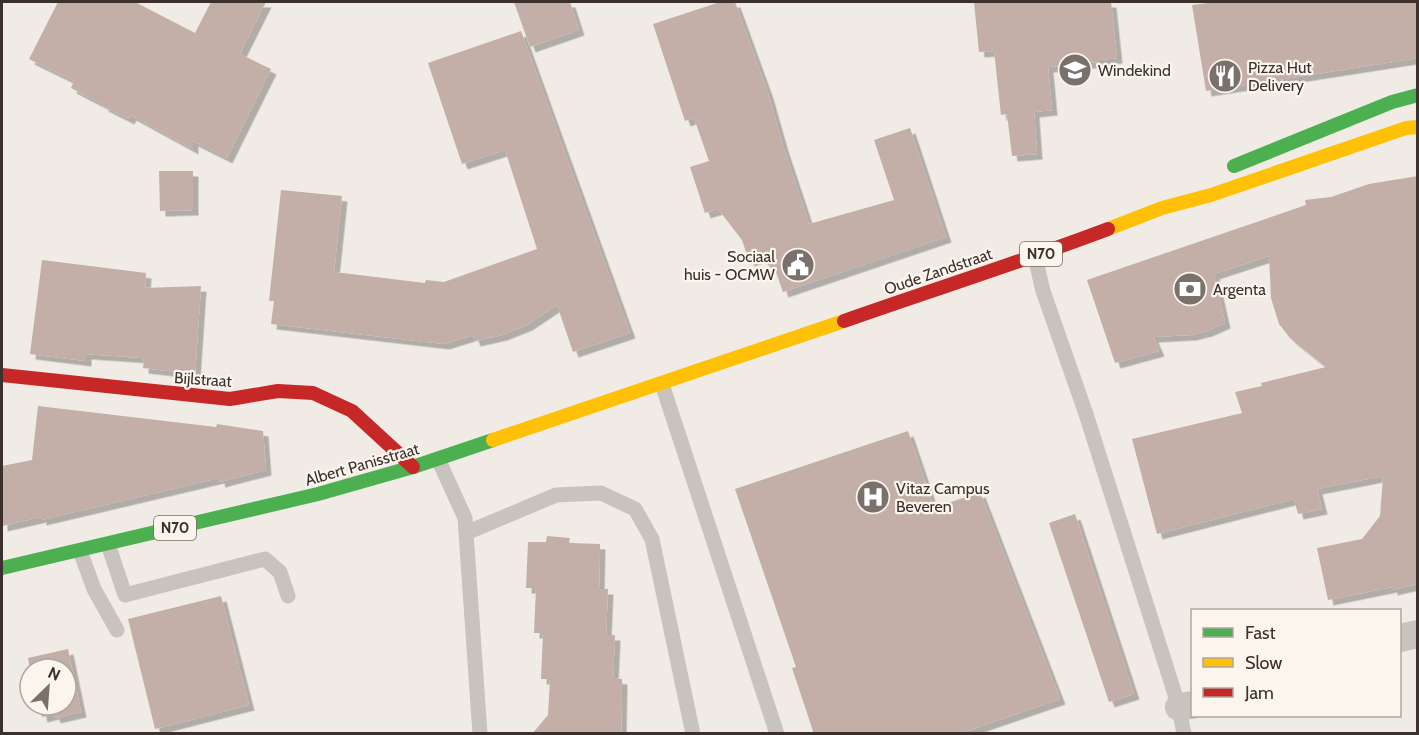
<svg xmlns="http://www.w3.org/2000/svg" width="1419" height="735" font-family="Cabin,sans-serif">
<defs>
<filter id="shadow"><feDropShadow dx="5.5" dy="5.5" stdDeviation="0" flood-color="#0004"/></filter>
</defs>
<rect width="100%" height="100%" fill="#f0ebe5"/>
<path fill="#c3afa7" filter="url(#shadow)" d="M58,2H135L195,33L211,2H266L240,54L271,69L227,158L193,141V149L131,115L129,119L103,106L104,105L71,88L74,81L29,59Z
M514,2H570L579,30L530,47Z
M720,2H735L768,93L783,146L809,224L894,200L874,140L910,128L946,237L783,292L776,272L760,257L749,261L742,240L718,209L705,213L690,167L709,161L694,118L685,121L653,24Z
M974,2H1111L1117,58L1099,60V62L1048,67L1052,110L1034,112L1037,154L1012,156L1007,114L1001,115L994,51L979,52Z
M1216,2H1418V58L1206,91L1192,5Z
M521,31L630,333L573,352L557,305L527,325L502,335L475,341L473,335L444,344L271,324L274,301H269L281,190L342,196L334,272L425,283L426,280L444,282L537,249L505,150L462,164L428,63Z
M159,171H193V210L160,211Z
M1418,176V584L1392,590V587L1328,600L1317,548L1362,539L1380,516L1383,476L1317,489L1322,509L1298,514L1294,499L1157,534L1132,439L1242,413L1235,392L1262,386L1261,383L1326,367L1290,338L1279,324L1271,298L1269,256L1214,274L1225,323L1207,331L1191,335L1153,337L1159,351L1115,363L1087,280L1306,205L1305,200L1331,197L1369,184Z
M42,260L146,273L145,288L201,286L195,374L143,368L144,358L86,354V361L30,354Z
M38,406L216,427L217,424L263,431L266,470L220,482L219,478L41,520V517L2,526V466L32,460Z
M908,431L934,508L980,492L1060,699L958,734H814L792,668L796,667L735,489Z
M1075,514L1134,694L1109,702L1049,523Z
M547,536L570,538L569,543L600,544L599,589H608L606,635H615L613,678L622,679L621,734H532L548,715L550,679H541L543,633H534L536,588H526L528,542H546Z
M221,596L249,705L155,729L128,619Z
M68,649L81,712L55,718L54,714L42,717L39,705H66V669H30L28,658Z"/>
<g fill="none" stroke-linecap="round" stroke-linejoin="round">
<path stroke="#c9c3be" stroke-width="15" d="M1035,257L1043,291L1086,414L1179,707L1184,734
M662,384L777,734
M438,459L465,518L480,734
M466,533L556,495L601,493L635,509L652,539L693,734
M108,544L125,595L265,559L280,572L288,596
M80,551L94,589L117,630"/>
<path stroke="#c9c3be" stroke-width="28" d="M1400,638L1418,634
M1179,707L1192,705"/>
<path stroke="#4caf50" stroke-width="14" d="M1234,166L1392,102L1418,95
M2,568L318,494L413,467L493,440"/>
<path stroke="#ffc107" stroke-width="14" d="M1108,229L1162,208L1211,195L1406,128L1418,127
M493,440L844,321"/>
<path stroke="#c62828" stroke-width="14" d="M844,321C932,290 1021,262 1108,229
M2,375L230,399L278,391L313,393L352,411L413,467"/>
</g>
<defs>
<symbol id="school-disc" viewBox="-11 -11 22 22"><circle r="9.5" fill="#7a716c" stroke="#fbf5ee"/><path d="M0-5L7-2L0 1L-7-2ZM-4 1L0 2.5L4 1V4Q0 6-4 4Z" fill="#fff"/></symbol>
<symbol id="restaurant-disc" viewBox="-11 -11 22 22"><circle r="9.5" fill="#7a716c" stroke="#fbf5ee"/><path d="M-5-6h1v4h1v-4h1v4h1v-4h1v5L-1.5 .5V6h-2V.5L-5-1ZM5-6V6H3V1.5H1.5Q1.5-4 5-6Z" fill="#fff"/></symbol>
<symbol id="civic-disc" viewBox="-11 -11 22 22"><circle r="9.5" fill="#7a716c" stroke="#fbf5ee"/><path d="M-.6-6.5H3V-4.5H.6V-3L4-1V1h2V6H-6V1h2V-1L-.6-3ZM-1.2 2.5V6h2.4V2.5Z" fill="#fff"/></symbol>
<symbol id="bank-disc" viewBox="-11 -11 22 22"><circle r="9.5" fill="#7a716c" stroke="#fbf5ee"/><path d="M-6-4H6V4H-6ZM0-2.3a2.3 2.3 0 1 0 0 4.6a2.3 2.3 0 1 0 0-4.6Z" fill="#fff"/></symbol>
<symbol id="hospital-disc" viewBox="-11 -11 22 22"><circle r="9.5" fill="#7a716c" stroke="#fbf5ee"/><path d="M-5-5h3v3.5h4V-5h3V5h-3V1.5h-4V5h-3Z" fill="#fff"/></symbol>
</defs>
<g fill-rule="evenodd">
<use href="#school-disc" x="1056" y="51" width="38" height="38"/>
<use href="#restaurant-disc" x="1206" y="57" width="38" height="38"/>
<use href="#civic-disc" x="779" y="246" width="38" height="38"/>
<use href="#bank-disc" x="1171" y="270" width="38" height="38"/>
<use href="#hospital-disc" x="854" y="478" width="38" height="38"/>
</g>
<g text-anchor="middle" stroke-width="4.5" stroke-linejoin="round" paint-order="stroke">
<g fill="#fbf5ee" stroke="#756b66" stroke-width="1.5">
<rect x="1020" y="242" width="42" height="24" rx="4.5"/>
<rect x="154" y="516" width="42" height="24" rx="4.5"/>
</g>
<g font-size="15" font-weight="bold" fill="#3b302b">
<text x="1041" y="259">N70</text>
<text x="175" y="533">N70</text>
</g>
<g font-size="16" fill="#3b302b" stroke="#fbf5ee" text-anchor="start">
<text x="1248" y="73">Pizza Hut<tspan x="1248" dy="18">Delivery</tspan></text>
<text x="1098" y="76">Windekind</text>
<text x="775" y="262" text-anchor="end">Sociaal<tspan x="775" dy="18">huis - OCMW</tspan></text>
<text x="1213" y="295">Argenta</text>
<text x="896" y="494">Vitaz Campus<tspan x="896" dy="18">Beveren</tspan></text>
</g>
<g font-size="16" fill="#3b302b" stroke="#fbf5ee">
<text transform="translate(938 271) rotate(-19)" y="6">Oude Zandstraat</text>
<text transform="translate(203 379) rotate(4)" y="6">Bijlstraat</text>
<text transform="translate(362 464) rotate(-16)" y="6">Albert Panisstraat</text>
</g>
</g>
<rect width="1419" height="735" fill="none" stroke="#3b302b" stroke-width="6"/>
<rect x="1191" y="609" width="210" height="108" fill="#fbf5ee" stroke="#aea6a0" stroke-width="1.5"/>
<rect x="1203" y="628" width="30" height="9" fill="#4caf50" stroke="#aea6a0" stroke-width="1.5"/>
<text x="1245" y="639" font-size="18" fill="#3b302b">Fast</text>
<rect x="1203" y="658" width="30" height="9" fill="#ffc107" stroke="#aea6a0" stroke-width="1.5"/>
<text x="1245" y="669" font-size="18" fill="#3b302b">Slow</text>
<rect x="1203" y="688" width="30" height="9" fill="#c62828" stroke="#aea6a0" stroke-width="1.5"/>
<text x="1245" y="699" font-size="18" fill="#3b302b">Jam</text>
<g transform="translate(48 687) rotate(25)"><circle r="28" fill="#fbf5ee" stroke="#aea6a0" stroke-width="1.5"/>
<path d="M0-4.5L10 22L0 15L-10 22Z" fill="#7a716c"/>
<text y="-9" font-size="16" font-weight="bold" text-anchor="middle" fill="#3b302b">N</text>
</g>
</svg>
